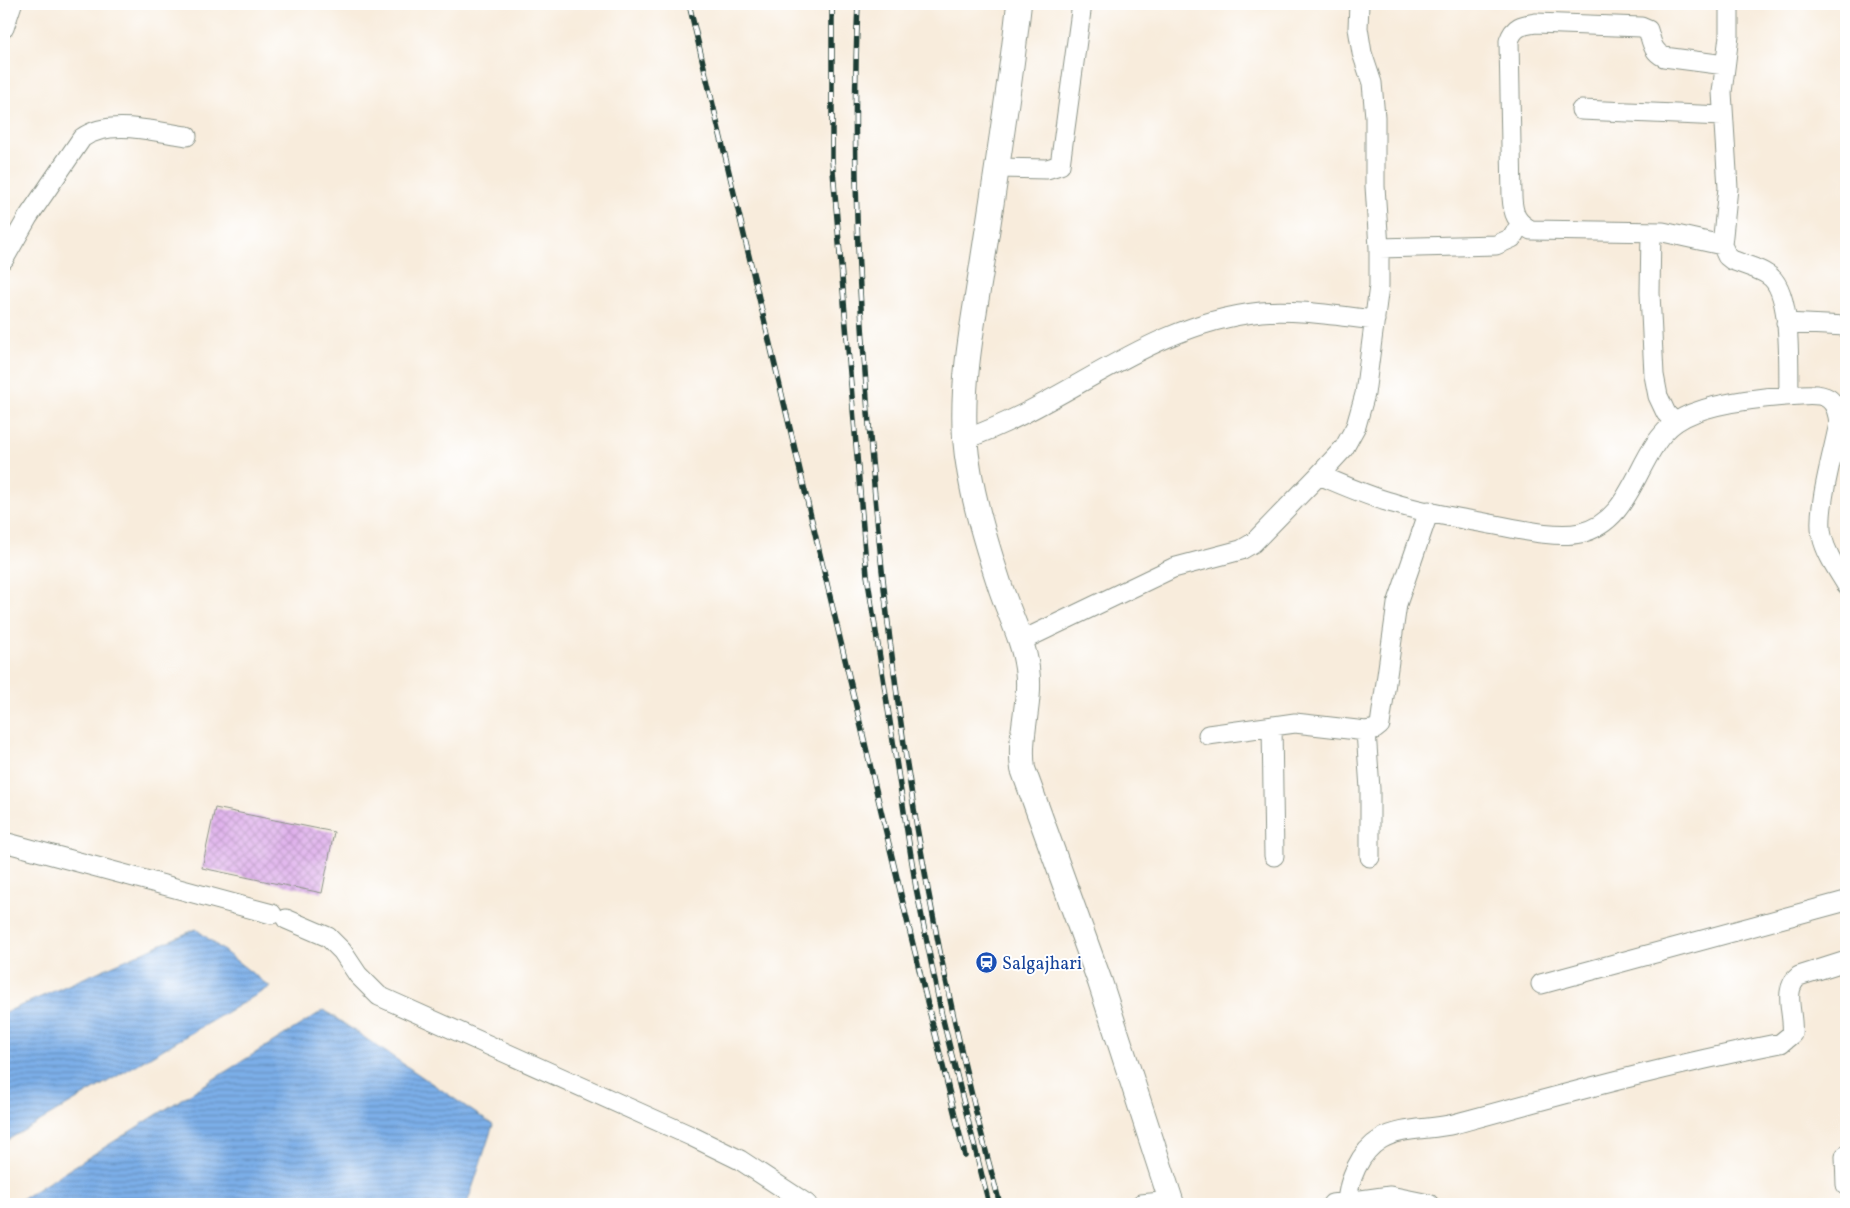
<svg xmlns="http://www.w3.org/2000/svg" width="1850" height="1208" font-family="Vollkorn,serif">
<defs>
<pattern id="water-rules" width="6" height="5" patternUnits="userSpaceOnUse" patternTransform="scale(1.25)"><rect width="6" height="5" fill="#7caee8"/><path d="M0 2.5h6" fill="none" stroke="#658fbd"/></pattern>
<pattern id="building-cross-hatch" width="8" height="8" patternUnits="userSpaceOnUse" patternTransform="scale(1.25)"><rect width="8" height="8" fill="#dca7ea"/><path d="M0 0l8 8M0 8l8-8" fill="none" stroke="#b289be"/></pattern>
</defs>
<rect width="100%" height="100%" fill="#fff"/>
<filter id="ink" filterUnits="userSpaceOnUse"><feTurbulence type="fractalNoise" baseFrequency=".02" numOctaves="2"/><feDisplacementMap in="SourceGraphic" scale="10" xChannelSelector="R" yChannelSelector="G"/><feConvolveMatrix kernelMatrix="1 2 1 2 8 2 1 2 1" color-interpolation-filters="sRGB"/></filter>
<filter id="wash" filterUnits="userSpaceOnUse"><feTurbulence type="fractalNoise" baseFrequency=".0096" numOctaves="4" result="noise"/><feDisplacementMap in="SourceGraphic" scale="20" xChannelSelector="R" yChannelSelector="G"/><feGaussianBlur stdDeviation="1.12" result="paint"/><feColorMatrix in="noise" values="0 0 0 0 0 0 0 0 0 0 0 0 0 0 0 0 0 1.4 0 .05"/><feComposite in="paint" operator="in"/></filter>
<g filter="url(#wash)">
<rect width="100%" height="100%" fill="#f8ecdc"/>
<path fill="url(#water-rules)" stroke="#4e768e" d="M196,929L270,987L4,1142V1013Z
M324,1010L493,1125L467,1204H14Z"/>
<g id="blocks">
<path fill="url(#building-cross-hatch)" d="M215,808L334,832L322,893L202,868Z"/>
</g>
</g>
<g filter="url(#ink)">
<use href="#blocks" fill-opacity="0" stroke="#8c9488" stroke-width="1"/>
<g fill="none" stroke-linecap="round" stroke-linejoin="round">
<defs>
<path id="minor" d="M1729,4V36L1722,92L1728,188L1722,245L1727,256L1732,260C1744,265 1758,268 1768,275C1793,290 1788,368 1789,395
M4,28L12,4
M1581,110L1723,116
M997,168L1047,169L1060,165L1082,4
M1651,232L1650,293L1654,375L1658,396L1666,413L1675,423
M1722,245L1663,232L1531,230C1516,222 1513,214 1512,197L1509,41C1514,26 1522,25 1536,23L1641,27L1648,30C1652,42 1652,51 1664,57L1725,65
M1379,248L1496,245L1512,238L1520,224
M4,259L28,217L82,138C110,118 155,132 187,136
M1786,323L1846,326
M965,439C1069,403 1147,324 1261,312C1298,309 1338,316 1375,320
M1319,475L1344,448L1356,426L1365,394L1379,286V248L1375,186V117L1372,83L1362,53L1358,28L1359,4
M1021,641L1173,568L1241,550L1253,543L1319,475C1343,485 1367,496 1393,503C1428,514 1465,519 1501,526C1522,530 1558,538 1580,533C1635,521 1636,450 1676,422C1704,402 1767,397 1801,395C1826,393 1836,397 1839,423C1834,451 1816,510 1822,536C1826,554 1837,569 1846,584
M1272,726L1274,856
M1366,731L1370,789V857
M1208,735L1295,723L1366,731L1375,729L1380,725L1397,604L1429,511
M4,842L272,914
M286,919L328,937L342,951L358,975L379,996L691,1136L740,1160L807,1204
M1541,984L1846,901
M1845,1156L1846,1185
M1141,1204L1171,1201
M1332,1204L1390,1196L1429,1204
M1347,1204C1348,1181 1359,1152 1381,1139C1401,1127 1431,1130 1454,1124C1564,1094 1669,1065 1781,1043L1792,1034C1795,1015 1781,990 1799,976L1846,961"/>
<path id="major" d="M1019,4C1010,89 996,174 983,259C974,318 961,379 965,438C969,487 984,537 999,583C1008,612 1023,638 1027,668C1032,703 1018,734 1023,769L1100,982L1172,1204"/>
</defs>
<use href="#minor" stroke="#8c9488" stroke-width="21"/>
<use href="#major" stroke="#8c9488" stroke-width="26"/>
<use href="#minor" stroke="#fff" stroke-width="19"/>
<use href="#major" stroke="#fff" stroke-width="24"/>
<defs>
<path id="rail" d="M689,4L907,920L965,1156
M832,4V159L867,575L916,888L942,1016L989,1204
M858,4C851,156 859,309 872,461C892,712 933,961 1000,1204"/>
</defs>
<use href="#rail" stroke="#1f3d34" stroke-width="5.5"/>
<use href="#rail" stroke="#fff" stroke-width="4" stroke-dasharray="11" stroke-linecap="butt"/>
</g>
</g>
<defs>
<symbol id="station-disc" viewBox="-11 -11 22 22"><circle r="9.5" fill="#1a4fb4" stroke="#fff"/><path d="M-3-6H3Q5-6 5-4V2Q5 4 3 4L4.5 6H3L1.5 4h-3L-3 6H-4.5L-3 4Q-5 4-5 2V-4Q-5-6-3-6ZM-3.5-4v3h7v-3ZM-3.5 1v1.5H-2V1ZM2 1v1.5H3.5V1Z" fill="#fff"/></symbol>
</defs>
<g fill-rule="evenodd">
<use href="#station-disc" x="974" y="950" width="25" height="25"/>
</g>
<g text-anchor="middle" stroke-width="4" stroke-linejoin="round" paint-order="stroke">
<g font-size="18" fill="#164399" stroke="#fff" text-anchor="start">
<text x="1002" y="969">Salgajhari</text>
</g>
</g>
<rect width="1850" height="1208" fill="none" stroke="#fff" stroke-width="20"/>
</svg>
